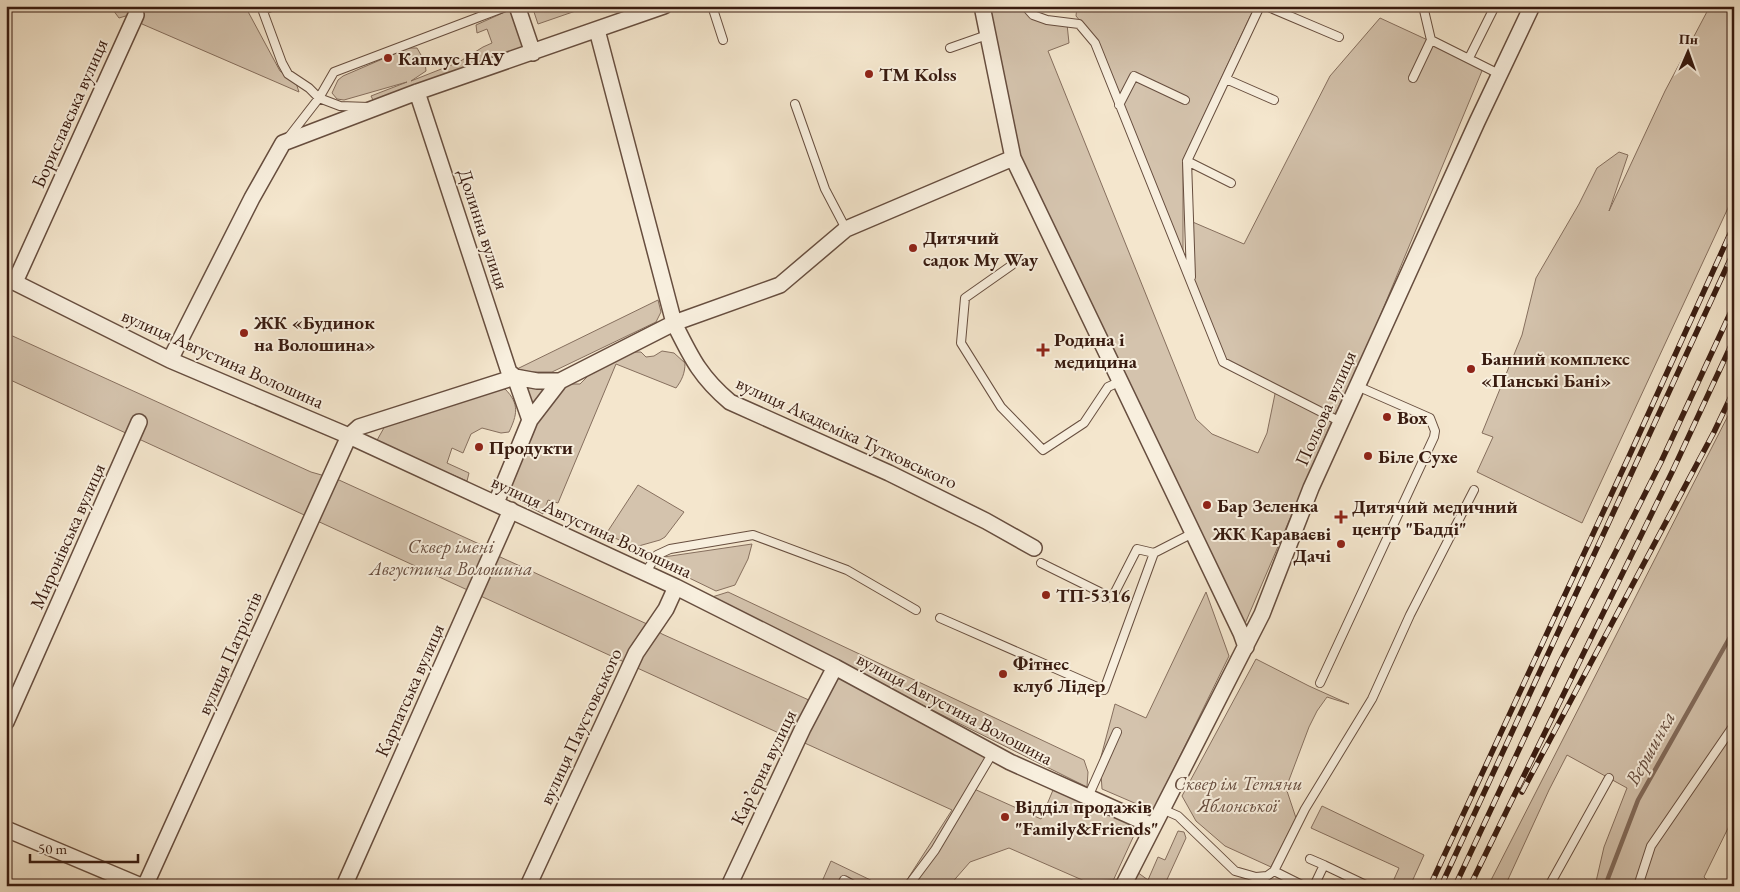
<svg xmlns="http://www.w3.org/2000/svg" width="1740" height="892" font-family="'EB Garamond',serif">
<rect width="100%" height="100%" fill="#f4e6cd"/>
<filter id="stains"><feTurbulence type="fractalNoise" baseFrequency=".004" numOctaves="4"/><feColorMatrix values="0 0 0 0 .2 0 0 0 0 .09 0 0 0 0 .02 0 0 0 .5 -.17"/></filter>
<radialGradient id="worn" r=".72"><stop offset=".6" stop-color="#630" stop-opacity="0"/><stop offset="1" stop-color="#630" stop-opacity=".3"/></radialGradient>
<path fill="#d4c3ad" stroke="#866f5e" d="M110,6H245L280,71L296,83L299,92L142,24L139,18L129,15L119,18Z
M532,6H590L538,24Z
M990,6H1022L1033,17L1067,24L1069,43L1048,51L1196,419L1212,434L1258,453L1267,433L1276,389L1223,362L1191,284L1188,220L1244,244L1330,76L1380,18L1484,66L1363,357L1333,418L1241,633L1013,158Z
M1077,6H1255L1183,160V253L1097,41L1076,16Z
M1710,6H1734V195L1582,523L1477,472L1493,437L1482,433L1522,335L1536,278L1579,204L1597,168L1619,152L1628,155L1609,211L1665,91Z
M516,7L524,50L374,102L371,96L407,82L344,100L337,99L332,93L338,80L343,76L408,48H417L425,62L426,71L411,81L459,62L483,47L492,43L487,29L477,33L476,25Z
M658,300L661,312L656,322L552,372H531L517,369Z
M6,333L311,472L339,480L488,548L498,556L647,624L662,634L811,701L794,740L6,378Z
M662,351L674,353L685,363C685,373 682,380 676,388L616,364L558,503L548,500L543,514L510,496L512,475L537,415L554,395L569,384H580L597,367L631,352H641L646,357L654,356Z
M537,381L545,389L536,407L529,405L525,399L528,386Z
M505,389C520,404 517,415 509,432L501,433L482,428L471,434L463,453L452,448L447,463L469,473L467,481L376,442L385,426L492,391Z
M1734,404V816L1704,877L1713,886H1595L1604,847L1627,788L1567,755L1549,790L1505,886H1488Z
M638,485L684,512L665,537L660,540L635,547L606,534Z
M752,544L748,559L735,585L716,591L650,559Z
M728,592L1084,760L1088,772L1087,787L711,600L709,598Z
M1206,592L1229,656L1153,811L1102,789L1101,774L1098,768L1115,704L1146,718Z
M1256,659L1309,686L1349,704L1327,697L1317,711L1309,727L1286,788L1296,818L1271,867L1225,846L1196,821L1182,796Z
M835,667L992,754L972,788L1041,819L1053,790L1133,825L1136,831L1112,883L1096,886L1009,848L970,862L949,886H903L952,810L798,740Z
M1322,806L1424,855L1410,886H1391L1399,868L1311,828Z
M1178,831L1184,832L1186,838L1164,886H1130L1137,872L1148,880L1158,857L1165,860Z
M831,861L883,886H820Z"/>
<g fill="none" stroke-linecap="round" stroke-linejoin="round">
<path stroke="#826b5b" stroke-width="4.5" d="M1605,886L1638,800L1734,630"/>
<defs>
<path id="lane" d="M261,6L282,63L288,74L309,88L319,98L340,106L369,107
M712,6L723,40
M1025,6L1033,15L1047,20L1079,24L1095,43L1223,362L1341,422
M1266,6L1339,37
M1423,6L1431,40L1499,74
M263,10L274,6
M950,48L987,35
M1469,58L1495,6
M1413,78L1431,40
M1226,79L1274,100
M795,104L825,189L846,229
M1119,105L1134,76L1185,100
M288,138L319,98L334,72L508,6
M1187,161L1231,183
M1012,265L965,298L961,343L1001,407L1043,450L1084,423L1108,387L1121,381
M1191,277L1187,161L1260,6
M1041,563L1112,598L1137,549L1154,553
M645,573L657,555L670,549L753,535L847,570L916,610
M940,618L1104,690L1154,553L1193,533
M1320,683L1434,437L1435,431L1430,418L1357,386
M1088,797L1117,732
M1162,809L1178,816L1235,871L1256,877L1267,876L1274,871L1305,809L1372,699L1410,615L1474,490
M1310,859L1324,865L1314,886
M1324,865L1368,886
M1274,871L1304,886
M841,886L844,880L855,886
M908,886L935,850L992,754
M1076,886L1126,884
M1549,886L1609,778
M1638,886L1651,846L1734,725"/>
<path id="street" d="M517,6L533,53
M982,6L1013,158L1241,633L1246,647
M597,30L674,323C691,357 700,377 730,402L889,473L986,521L1034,548
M417,92L509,372L515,377L530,420
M6,278L170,360L349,436L676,587L835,667L1010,762L1153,826
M15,282L136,15
M170,360L252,198L283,143L417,92L664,6
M496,503L530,420L560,381
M6,722L139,422
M6,829L141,886
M145,886L349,436L359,427L515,377L537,381H560L674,323L780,285L846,229L1013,158
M344,886L511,510
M528,886L636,653L666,609L676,587
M729,886L803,728L835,667
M1123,886L1262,614L1311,488L1477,122L1532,6"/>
</defs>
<use href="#lane" stroke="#674e3f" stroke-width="10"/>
<use href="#street" stroke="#674e3f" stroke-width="18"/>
<use href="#lane" stroke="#f8efde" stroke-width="8"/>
<use href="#street" stroke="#f8efde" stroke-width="15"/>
<defs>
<path id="rail" d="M1522,792L1714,432L1734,390
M1430,886L1631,452L1734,225
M1441,886L1734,251
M1455,886L1560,662L1661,462L1734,305
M1470,886L1673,470L1734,339"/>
</defs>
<use href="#rail" stroke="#381b10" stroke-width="5.5"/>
<use href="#rail" stroke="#f8efde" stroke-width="4" stroke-dasharray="11" stroke-linecap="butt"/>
</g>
<g fill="#8f2418" stroke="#f8efde" stroke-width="2">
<circle cx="388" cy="58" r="5"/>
<circle cx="869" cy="74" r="5"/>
<circle cx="913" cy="248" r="5"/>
<circle cx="244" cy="333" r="5"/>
<path d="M1040.5 342.5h5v5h5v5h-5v5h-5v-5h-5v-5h5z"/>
<circle cx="1471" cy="369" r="5"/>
<circle cx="1387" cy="417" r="5"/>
<circle cx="479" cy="447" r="5"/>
<circle cx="1368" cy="456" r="5"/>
<circle cx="1207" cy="505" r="5"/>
<path d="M1338.5 509.5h5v5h5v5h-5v5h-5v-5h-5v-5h5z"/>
<circle cx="1341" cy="544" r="5"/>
<circle cx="1046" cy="595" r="5"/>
<circle cx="1003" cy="674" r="5"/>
<circle cx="1005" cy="817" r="5"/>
</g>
<g text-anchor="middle" stroke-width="4" stroke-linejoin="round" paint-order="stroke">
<g font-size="19" font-weight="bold" fill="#381b10" stroke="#f8efde" text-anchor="start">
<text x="398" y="65">Капмус НАУ</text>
<text x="879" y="81">TM Kolss</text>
<text x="923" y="244">Дитячий<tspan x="923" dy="22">садок My Way</tspan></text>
<text x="254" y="329">ЖК «Будинок<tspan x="254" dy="22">на Волошина»</tspan></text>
<text x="1054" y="346">Родина і<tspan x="1054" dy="22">медицина</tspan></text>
<text x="1481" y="365">Банний комплекс<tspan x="1481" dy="22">«Панські Бані»</tspan></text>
<text x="1397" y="424">Box</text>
<text x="489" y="454">Продукти</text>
<text x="1378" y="463">Біле Сухе</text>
<text x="1217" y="512">Бар Зеленка</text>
<text x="1352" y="513">Дитячий медичний<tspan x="1352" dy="22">центр "Бадді"</tspan></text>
<text x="1331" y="540" text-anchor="end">ЖК Караваєві<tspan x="1331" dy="22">Дачі</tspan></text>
<text x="1056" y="602">ТП-5316</text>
<text x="1013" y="670">Фітнес<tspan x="1013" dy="22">клуб Лідер</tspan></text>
<text x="1015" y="813">Відділ продажів<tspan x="1015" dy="22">"Family&amp;Friends"</tspan></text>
</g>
<g font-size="19" fill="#381b10" stroke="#f8efde">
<text transform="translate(69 113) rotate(-66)" y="7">Бориславська вулиця</text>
<text transform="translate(484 229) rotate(72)" y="7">Долинна вулиця</text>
<text transform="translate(223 358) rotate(24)" y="7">вулиця Августина Волошина</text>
<text transform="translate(1325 408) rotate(-66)" y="7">Польова вулиця</text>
<text transform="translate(847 432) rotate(25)" y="7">вулиця Академіка Тутковського</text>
<text transform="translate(592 526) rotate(25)" y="7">вулиця Августина Волошина</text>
<text transform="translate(67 536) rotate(-66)" y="7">Миронівська вулиця</text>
<text transform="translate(229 653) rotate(-66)" y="7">вулиця Патріотів</text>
<text transform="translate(409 690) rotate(-66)" y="7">Карпатська вулиця</text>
<text transform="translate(955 708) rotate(28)" y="7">вулиця Августина Волошина</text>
<text transform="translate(580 726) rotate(-65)" y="7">вулиця Паустовського</text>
<text transform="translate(763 767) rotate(-64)" y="7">Карʼєрна вулиця</text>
</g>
<g font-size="19" font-style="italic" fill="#674d3f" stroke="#f8efde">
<text x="451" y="553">Сквер імені<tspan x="451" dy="22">Августина Волошина</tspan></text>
<text x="1238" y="790">Сквер ім Тетяни<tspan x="1238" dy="22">Яблонської</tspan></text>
</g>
<g font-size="20" font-style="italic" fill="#634a3c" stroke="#f8efde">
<text transform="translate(1650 748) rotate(-61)" y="7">Вершинка</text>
</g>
</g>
<rect width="1740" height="892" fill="none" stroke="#f4e6cd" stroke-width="25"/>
<rect x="8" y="8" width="1725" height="877" fill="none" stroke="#381b10" stroke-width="2.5"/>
<rect x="12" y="12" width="1715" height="867" fill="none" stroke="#381b10"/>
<g transform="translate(1688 52) rotate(2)" stroke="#f8efde" stroke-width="4" paint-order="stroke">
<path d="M0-4L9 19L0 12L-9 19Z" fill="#381b10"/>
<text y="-8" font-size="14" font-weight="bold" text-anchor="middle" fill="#381b10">Пн</text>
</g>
<path d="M30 854v8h108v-8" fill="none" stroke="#381b10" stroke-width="2.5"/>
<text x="38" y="854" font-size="15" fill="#381b10" stroke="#f8efde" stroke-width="4" paint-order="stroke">50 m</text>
<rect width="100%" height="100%" filter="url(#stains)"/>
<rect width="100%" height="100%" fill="url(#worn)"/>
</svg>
